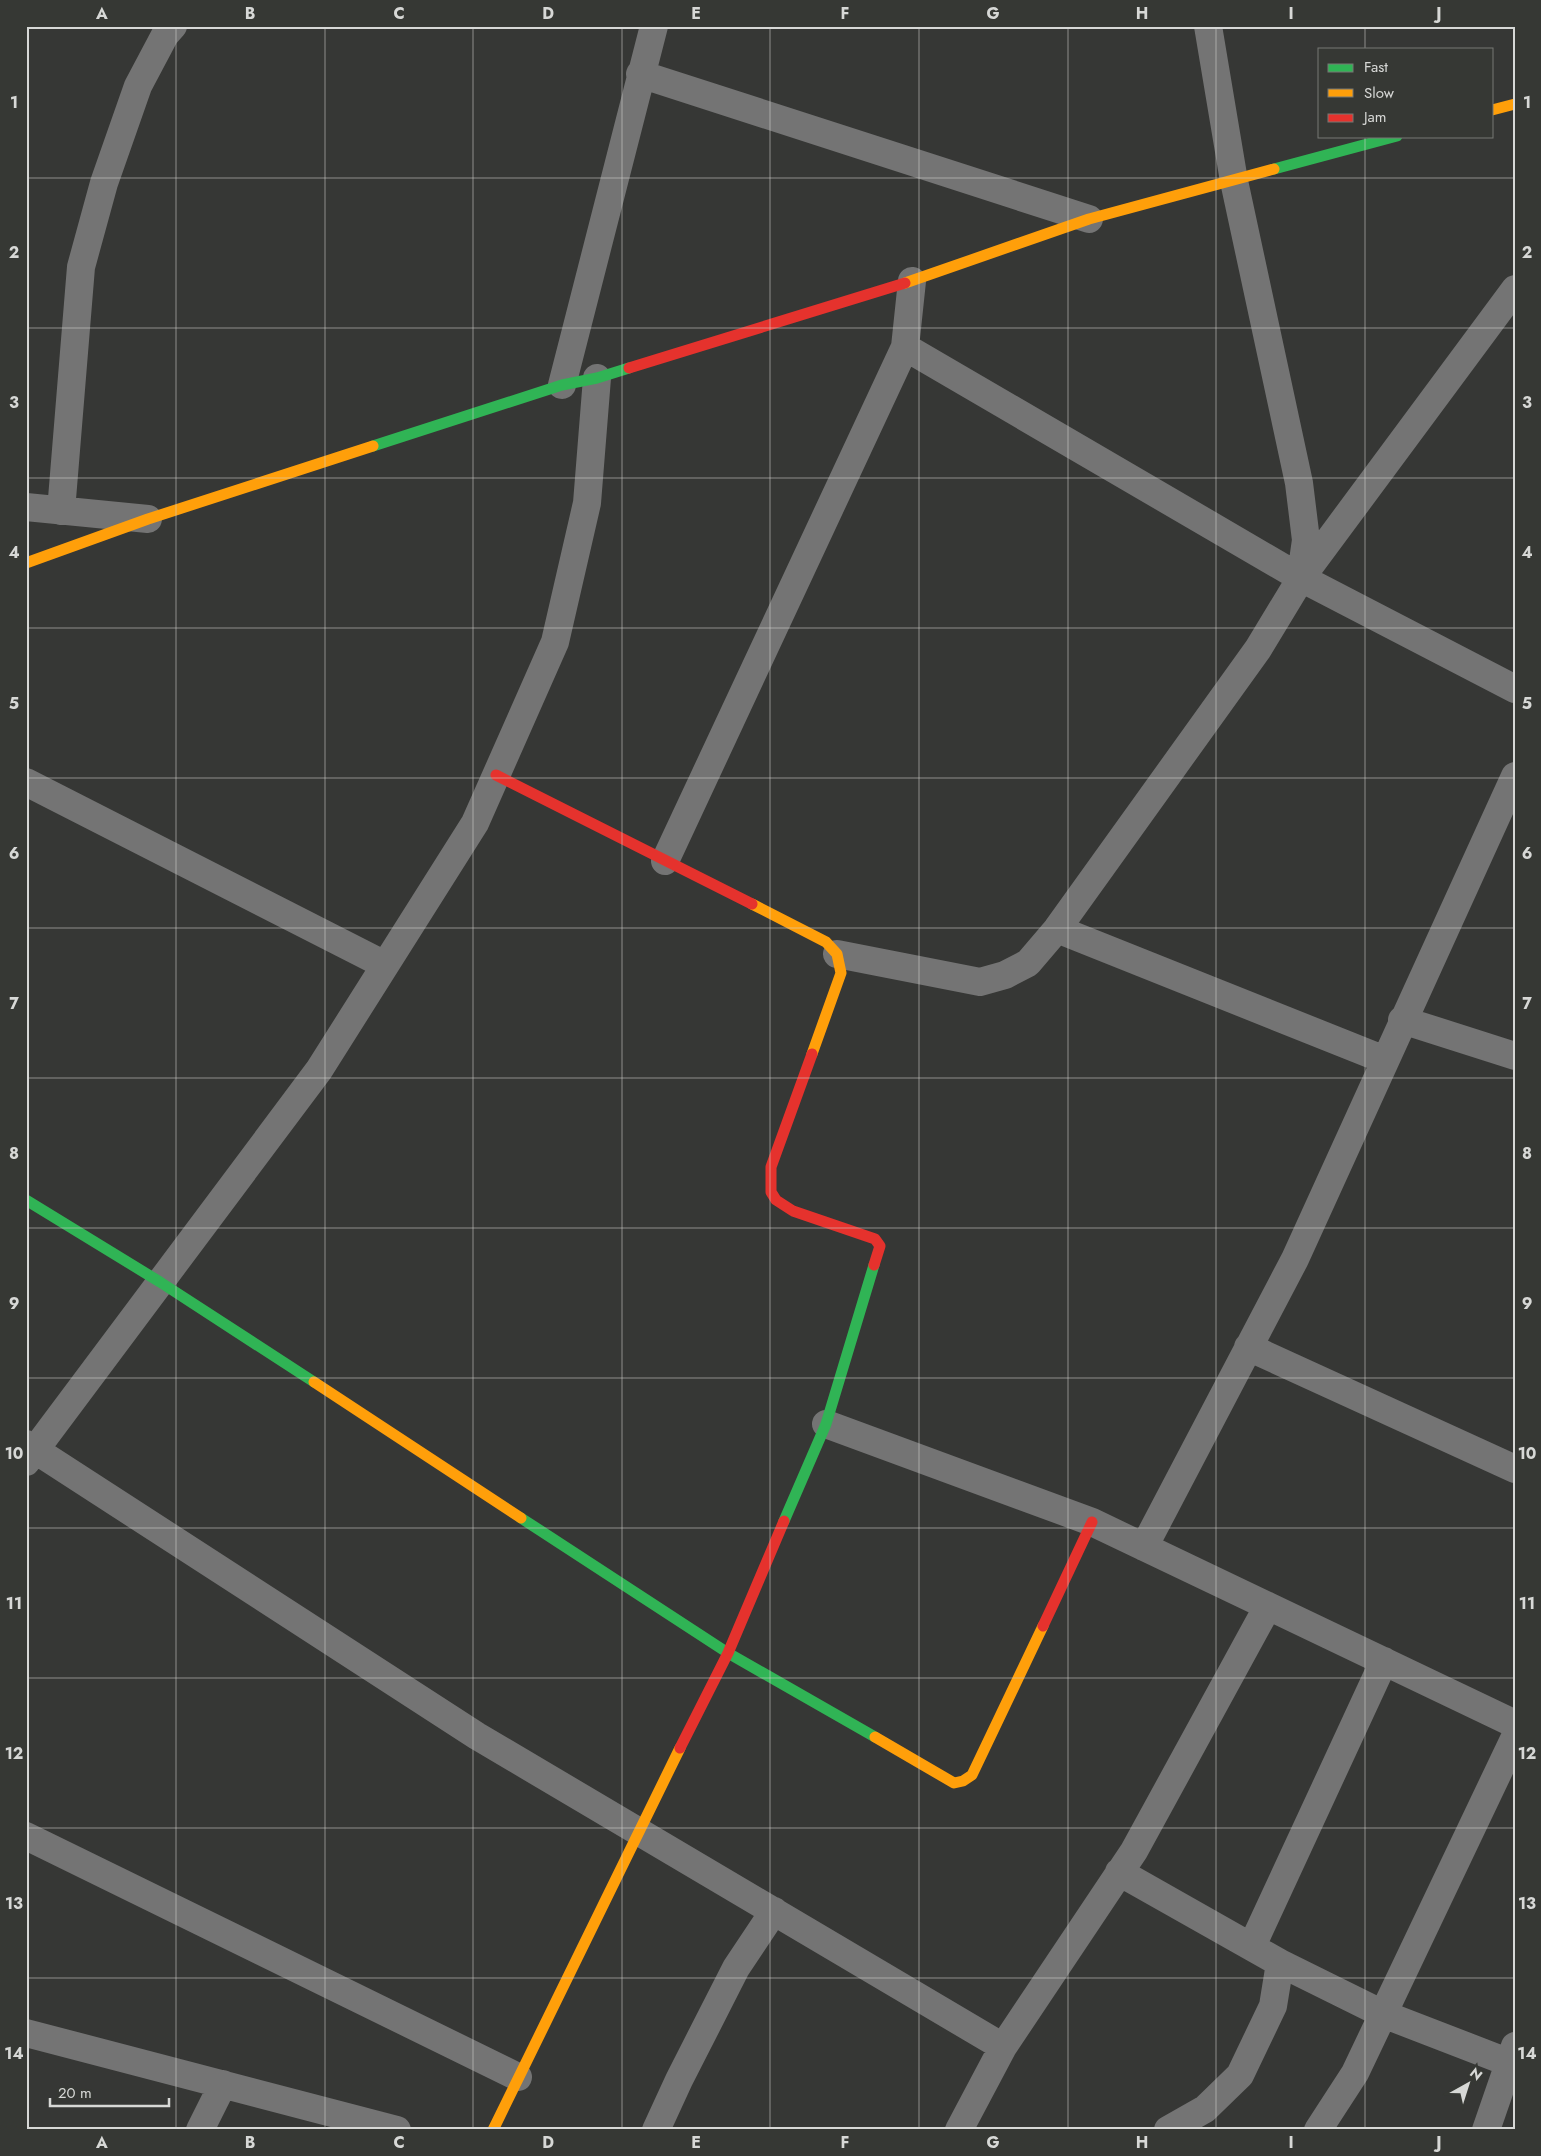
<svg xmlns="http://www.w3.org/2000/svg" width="1541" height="2156" font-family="Jost,sans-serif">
<rect width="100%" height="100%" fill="#363735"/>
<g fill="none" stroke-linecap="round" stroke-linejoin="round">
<path stroke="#747474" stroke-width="28" d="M1208,26L1234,181L1299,483L1306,540L1301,575
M640,74L1089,219
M905,347L1301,578L1515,689
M562,385L654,26
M26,507L148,519
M61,511L81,267L104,183L138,86L165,35L173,26
M26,782L385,965
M665,861L905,347L912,281
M1057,929L1385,1060
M837,954L980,982L1005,975L1028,963L1057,929L1258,649L1301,578L1515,289
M1402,1020L1515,1056
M1248,1347L1515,1469
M826,1424L1092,1522L1515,1724
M26,1444L477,1736L1003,2047
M26,1462L319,1070L475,823L555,642L587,503L597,378
M1144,1547L1295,1259L1515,776
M26,1836L518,2077
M1119,1872L1280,1963L1383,2014L1515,2065
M1252,1946L1384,1661
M26,2033L397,2130
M200,2130L223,2084
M656,2130L679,2080L736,1968L774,1911
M959,2130L1003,2047L1134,1851L1268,1606
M1168,2130L1205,2109L1240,2075L1273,2006L1280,1963
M1318,2130L1355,2073L1515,1737
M1486,2130L1515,2046"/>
<path stroke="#30b455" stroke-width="11" d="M1274,169L1397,136
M373,446L562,385L597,378L629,368
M26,1200L160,1282L314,1382
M521,1518L728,1653L875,1737
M784,1521L826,1424L874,1265"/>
<path stroke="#ff9f0a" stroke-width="11" d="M1492,110L1515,104
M905,283L1089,219L1274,169
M26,563L148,519L373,446
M752,904L826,942L837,954L841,973L812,1054
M314,1382L521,1518
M875,1737L954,1783L963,1781L972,1775L1043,1626
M493,2130L680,1748"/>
<path stroke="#e5322d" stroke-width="11" d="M629,368L905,283
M496,775L752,904
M812,1054L771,1167V1192L776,1200L793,1211L875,1239L880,1246L874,1265
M1043,1626L1092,1522
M680,1748L728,1653L784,1521"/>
</g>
<path fill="none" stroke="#d7d8d6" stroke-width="1" stroke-opacity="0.55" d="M176,26V2130M325,26V2130M473,26V2130M622,26V2130M770,26V2130M919,26V2130M1068,26V2130M1216,26V2130M1365,26V49M1365,136V2130M26,178H1515M26,328H1515M26,478H1515M26,628H1515M26,778H1515M26,928H1515M26,1078H1515M26,1228H1515M26,1378H1515M26,1528H1515M26,1678H1515M26,1828H1515M26,1978H1515"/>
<rect width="1541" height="2156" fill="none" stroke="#363834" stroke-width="55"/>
<rect x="1318" y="48" width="175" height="90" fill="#363834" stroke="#767875"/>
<rect x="1328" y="64" width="25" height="8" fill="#30b455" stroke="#767875"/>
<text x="1364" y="72" font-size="15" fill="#d7d8d6">Fast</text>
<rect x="1328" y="89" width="25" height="8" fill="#ff9f0a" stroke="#767875"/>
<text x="1364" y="98" font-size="15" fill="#d7d8d6">Slow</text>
<rect x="1328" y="114" width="25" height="8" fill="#e5322d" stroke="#767875"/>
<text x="1364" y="122" font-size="15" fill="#d7d8d6">Jam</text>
<g transform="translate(1468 2084) rotate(39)" stroke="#363834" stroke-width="4" paint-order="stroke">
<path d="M0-4L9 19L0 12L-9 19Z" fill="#d7d8d6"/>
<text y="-8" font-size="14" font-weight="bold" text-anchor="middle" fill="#d7d8d6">N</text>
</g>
<path d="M50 2098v8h119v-8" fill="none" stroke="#d7d8d6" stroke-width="2.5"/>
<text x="58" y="2098" font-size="15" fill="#d7d8d6" stroke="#363834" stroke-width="4" paint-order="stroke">20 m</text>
<rect x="28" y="28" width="1486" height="2100" fill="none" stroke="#d7d8d6" stroke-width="2"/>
<g font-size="16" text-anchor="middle" font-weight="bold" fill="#d7d8d6">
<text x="102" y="19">A</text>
<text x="250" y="19">B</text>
<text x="399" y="19">C</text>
<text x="548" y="19">D</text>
<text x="696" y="19">E</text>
<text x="845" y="19">F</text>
<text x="993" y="19">G</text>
<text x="1142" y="19">H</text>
<text x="1291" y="19">I</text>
<text x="1439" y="19">J</text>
<text x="14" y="108">1</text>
<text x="1527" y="108">1</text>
<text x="14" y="258">2</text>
<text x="1527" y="258">2</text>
<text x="14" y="408">3</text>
<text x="1527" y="408">3</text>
<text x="14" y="558">4</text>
<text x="1527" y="558">4</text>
<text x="14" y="709">5</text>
<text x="1527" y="709">5</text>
<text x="14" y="859">6</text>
<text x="1527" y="859">6</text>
<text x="14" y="1009">7</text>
<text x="1527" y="1009">7</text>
<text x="14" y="1159">8</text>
<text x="1527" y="1159">8</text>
<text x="14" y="1309">9</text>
<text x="1527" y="1309">9</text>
<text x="14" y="1459">10</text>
<text x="1527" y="1459">10</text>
<text x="14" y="1609">11</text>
<text x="1527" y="1609">11</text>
<text x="14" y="1759">12</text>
<text x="1527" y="1759">12</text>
<text x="14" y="1909">13</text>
<text x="1527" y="1909">13</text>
<text x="14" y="2059">14</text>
<text x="1527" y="2059">14</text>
<text x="102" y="2148">A</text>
<text x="250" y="2148">B</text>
<text x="399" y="2148">C</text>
<text x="548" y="2148">D</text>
<text x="696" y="2148">E</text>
<text x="845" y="2148">F</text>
<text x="993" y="2148">G</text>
<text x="1142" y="2148">H</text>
<text x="1291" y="2148">I</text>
<text x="1439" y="2148">J</text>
</g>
</svg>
